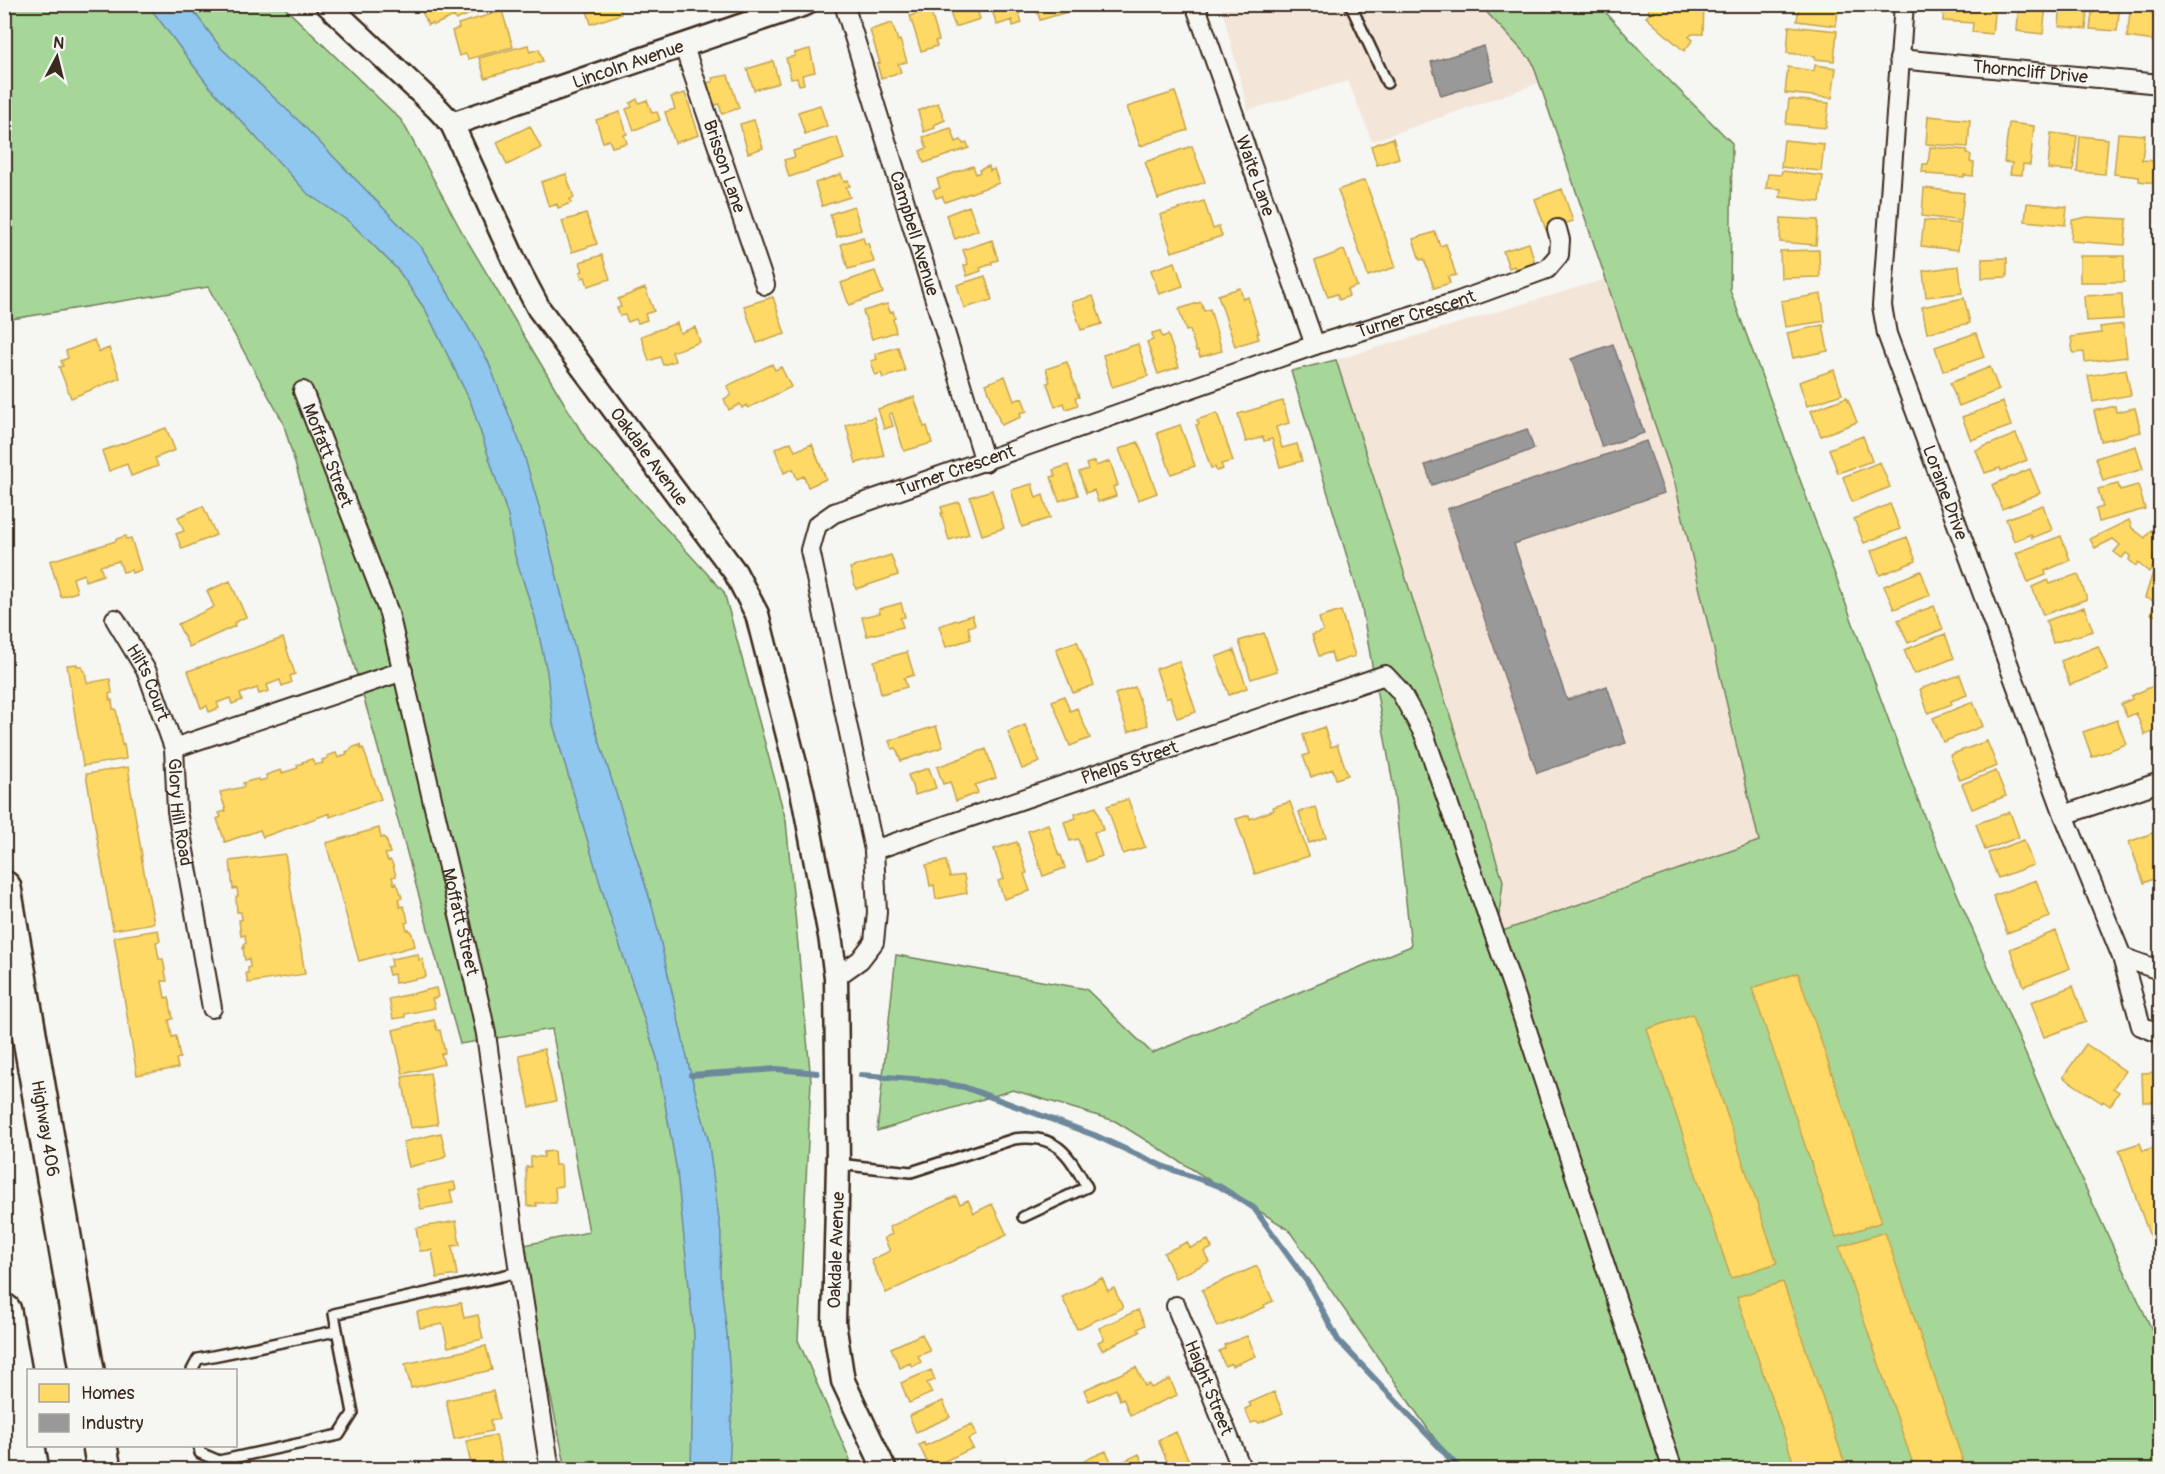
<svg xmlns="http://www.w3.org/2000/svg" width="2165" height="1474" font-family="Pangolin,sans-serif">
<rect width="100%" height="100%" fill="#f6f6f2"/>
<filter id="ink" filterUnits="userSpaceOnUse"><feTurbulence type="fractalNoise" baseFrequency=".0167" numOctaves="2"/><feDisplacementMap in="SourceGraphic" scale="12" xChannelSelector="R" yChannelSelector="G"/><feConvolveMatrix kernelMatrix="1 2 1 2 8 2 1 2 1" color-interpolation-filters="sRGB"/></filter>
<g filter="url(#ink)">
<path fill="#f4e5d9" d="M1221,5H1480L1532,61L1539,83L1372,141L1348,81L1248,110Z
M1606,279L1675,484L1759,841L1496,933L1503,881L1336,360Z"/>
<path fill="#a7d798" stroke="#71805b" stroke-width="1.5" d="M5,5H282L402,121L462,232L588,443L724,592L786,821L811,1081L798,1340L854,1469H566L519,1246L589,1232L552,1029L460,1044L371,723L283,422L208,287L5,320Z
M1480,5H1599L1647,58L1732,143L1730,290L1924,816L2052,1116L2160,1347V1469H1452L1435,1439L1288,1229L1115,1121L1013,1090L877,1131L896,955L1086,989L1152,1053L1411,946L1393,784L1361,603L1291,371L1336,360L1503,881L1497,933L1759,841L1675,484L1532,61Z"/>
<path fill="#90c7ee" stroke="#6e889b" stroke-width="1.5" d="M148,5H189L221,48L299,121L422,248L488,361L522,448L544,524L592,718L653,909L691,1075L708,1138L721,1234L720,1275L727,1334L732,1409L729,1469H691L694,1334L677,1172L657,1058L608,910L553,724L547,672L535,617L515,556L508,516L471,403L426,311L398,270L351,223L308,194L208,85Z"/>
<path fill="#ffd966" stroke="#c4a450" stroke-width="1.5" d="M430,4H473L476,11L456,20L454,16L434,25L432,23L428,25L421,9Z
M585,4H618L621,14L591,24Z
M645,4H670L648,12Z
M952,4H975L980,19L955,27L948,6Z
M990,4H1016L1022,23L1013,26L1012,20L997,25Z
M1035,4H1064L1067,12L1040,20Z
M1643,4H1704L1703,34H1692L1689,37L1693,40L1684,51L1646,17L1649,14V5Z
M1799,4H1839L1836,26L1797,21Z
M1944,4H1995L1992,34L1972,32L1973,23L1943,21Z
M2019,4H2046L2043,34L2017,31Z
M2061,4H2088L2086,29L2059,26Z
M2093,4H2120L2117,31L2090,29Z
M2131,4H2160V24L2156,23L2154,41L2127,37Z
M930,9L939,40L935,41L937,46L921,51L910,16Z
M502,11L513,47L468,59L466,54L459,56L452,31L459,28L458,24Z
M892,23L898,41L900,40L907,62L898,64L901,72L881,78L877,64L880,63L870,30Z
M1789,26L1837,31L1834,61L1815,59V56L1787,53Z
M528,45L530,52L539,49L543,61L485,78L479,58Z
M810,49L815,72L802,75L804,84L799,85L797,78L791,79L786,58L795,56L794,53Z
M773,61L779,83L754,90L747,69Z
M1815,65L1836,68L1832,98L1785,93L1788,67L1814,71Z
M728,75L739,108L722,114L719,104L713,106L705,84L713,81L712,78Z
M1175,92L1188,130L1140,146L1127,107Z
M685,93L699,135L675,143L665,112L675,109L671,97Z
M637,99L639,103L647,100L652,113L657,112L660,120L634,130L626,109L632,107L630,103Z
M1789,99L1829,103L1826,128L1786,124Z
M938,103L945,120L934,125L935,128L924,132L918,111Z
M820,105L827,126L805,134L798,112Z
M620,112L627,134L624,135L627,143L612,147L609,140L603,142L596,120Z
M1928,116L1970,120L1968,147L1926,144Z
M754,120L763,148L748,153L740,124Z
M2009,123L2034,126L2030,165L2023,164L2022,175L2010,174L2012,163L2004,162Z
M530,126L541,148L507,165L497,142Z
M951,128L956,142L961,140L963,144L967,143L969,148L924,163L920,151L927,148L923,137Z
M2051,133L2077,136L2073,171L2048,169Z
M2118,133L2145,135L2142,160L2156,161L2154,183L2139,181V177L2114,174Z
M2080,136L2108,139L2105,174L2077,172Z
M837,137L844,159L789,177L784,160L795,157L793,151Z
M1393,138L1399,158L1377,165L1371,146Z
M1784,140L1824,144L1821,171L1781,167Z
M1192,146L1205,182L1158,199L1145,162Z
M1930,147L1967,150V154L1971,155L1970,162L1974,163L1973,176L1964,175V177L1927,174V172H1922L1923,164H1928Z
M973,166L976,174L980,172L979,170L989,166L990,171L994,169L999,183L945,202L942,196L936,198L933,190L940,188L937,179Z
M1782,171L1823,176L1820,202L1780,197L1781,189L1766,188L1768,174L1781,175Z
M566,174L574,198L570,199L571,203L558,208L557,204L549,207L541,182Z
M841,174L844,182L848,180L850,186L846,187L850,197L822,206L815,183Z
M1365,180L1396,267L1368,276L1338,190Z
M1924,188L1964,193L1961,221L1922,216Z
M1562,189L1573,221L1546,230L1535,199Z
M1204,201L1213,229L1219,227L1222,236L1172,252L1160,215Z
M2027,203L2067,207L2065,225L2025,221Z
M854,206L861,230L837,237L830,214Z
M969,206L978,230L955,239L946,215Z
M586,214L597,244L572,252L562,221Z
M2087,217L2127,219L2125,245L2071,241L2072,220Z
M1781,218L1818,220L1816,245L1780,242Z
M1924,220L1961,224L1958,250L1921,246Z
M1435,232L1440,246L1446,244L1456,275L1448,277L1450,283L1434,288L1424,259L1420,260L1413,239Z
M863,237L865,244L868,243L874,262L848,269L841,244Z
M992,240L998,260L991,262L992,264L980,268L981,271L967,276L964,266L968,264L963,250Z
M1529,243L1535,263L1515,269L1514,266L1509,268L1503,251Z
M1344,250L1357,286L1347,290L1349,296L1339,300L1337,294L1328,297L1315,261Z
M1819,250L1820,277L1781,278L1780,251Z
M602,255L610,279L588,286L585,277L582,278L580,272L583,271L580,262Z
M2080,256H2124V282H2080Z
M2007,258V277L1982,278V259Z
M1175,262L1183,286L1159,294L1151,270Z
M1959,266L1962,293L1926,297L1923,271Z
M875,271L883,293L849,305L841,283Z
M985,276L992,300L964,308L957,285Z
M645,288L654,311L645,314L647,320L638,323L636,319L628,322L625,315L620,316L617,308L621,307L618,299Z
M1240,288L1243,299L1248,297L1259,333H1257L1259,339L1235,346L1218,295Z
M1821,294L1825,321L1785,327L1781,301Z
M2122,294L2123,319L2086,321L2084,296Z
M1093,296L1102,324L1081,330L1072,302Z
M773,297L785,334L757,343L744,306Z
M1964,298L1970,323L1927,333L1922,307Z
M1201,302L1204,311L1210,309L1222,351L1200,357L1198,351H1196L1190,330L1186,331L1179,309Z
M887,304L890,312L893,311L895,318L893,319L896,332L872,339L863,311Z
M677,323L680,333L695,327L700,342L672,352L675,361L663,365L660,357L649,361L641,336Z
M2123,324L2127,357L2085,362L2084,352L2073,353L2071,337L2101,333L2100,327Z
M1823,325L1828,351L1793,358L1787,333Z
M1160,331L1162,337L1168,335L1179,367L1158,374L1147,342L1153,340L1152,333Z
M1976,333L1984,357L1943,371L1935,347Z
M94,340L99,352L109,348L120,378L71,398L59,367L63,366L61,361L68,358L66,351Z
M1138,344L1148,376L1112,387L1103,355Z
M898,347L905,371L883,378L881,373L875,375L871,361L877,359L875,354Z
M1067,362L1079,397L1075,398L1078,405L1066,409L1064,403L1055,407L1047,383L1050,382L1046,369Z
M772,364L775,370L781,367L791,387L748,408L746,405L742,408L740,404L729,410L724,399L731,395L727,386Z
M1990,367L1999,390L1959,406L1950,383Z
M2126,369L2131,395L2093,402L2088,376Z
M1834,370L1842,394L1807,406L1799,382Z
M1005,376L1014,401L1022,398L1027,411L1020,413L1021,417L1001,425L986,384Z
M914,397L924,427L927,426L932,443L904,451L892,413L889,414L893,426L884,429L878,409Z
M1847,397L1857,422L1821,436L1811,411Z
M1283,401L1289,423L1276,427L1282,448L1297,444L1302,461L1280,467L1272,439L1264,441L1263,437L1246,442L1238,414Z
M2003,402L2011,426L1971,440L1962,417Z
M2115,406L2116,412L2135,408L2141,432L2101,441L2094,411Z
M1217,413L1233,461L1221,464L1223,469L1216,471L1215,467L1211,468L1196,425L1199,424L1197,420Z
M874,417L884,456L856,463L846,425Z
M1180,425L1195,466L1171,474L1157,433Z
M166,428L175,450L155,458L158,466L131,476L127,464L109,471L102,451Z
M2016,434L2027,460L2001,471L2000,468L1985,473L1976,450Z
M1863,436L1872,461L1838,473L1829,449Z
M791,442L795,451L812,444L826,479L808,487L804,476L797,479L793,469L784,473L775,449Z
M1138,442L1157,493L1138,500L1119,449Z
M2136,446L2143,469L2103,481L2096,458Z
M1095,461L1096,466L1110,461L1118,485L1113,487L1116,496L1098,502L1094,490L1086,493L1079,472L1088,469L1086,464Z
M1880,462L1890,487L1852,502L1843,477Z
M1068,465L1078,495L1059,501L1051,477L1055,476L1053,470Z
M2030,469L2040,493L2002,509L1992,485Z
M1032,484L1036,498L1043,495L1050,518L1022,527L1011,490Z
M2118,484L2120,490L2138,485L2145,509L2099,522L2096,509L2103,507L2098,489Z
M992,490L1004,528L982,535L970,497Z
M959,502L969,534L949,540L941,513H943L941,507Z
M1890,504L1900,529L1864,543L1854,519Z
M2043,505L2052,530L2032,538L2031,534L2014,541L2006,519Z
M203,506L216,535L182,549L176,534L184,531L178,517Z
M2129,520L2132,528L2145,538L2151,530L2160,537V549L2153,558L2157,561L2149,572L2138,563L2136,566L2129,560L2130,556L2126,553L2122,558L2114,552L2120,545L2113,539L2095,548L2090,539Z
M126,536V539L131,538L141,570L132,573L131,570L123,572L119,561L100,566L103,575L85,581L84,574L73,578L77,592L61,597L50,561L116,541V539Z
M2061,536L2070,560L2045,571L2046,575L2028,582L2016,553Z
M1907,537L1916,561L1880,575L1871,551Z
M891,555L898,575L856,589L850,568Z
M1921,571L1930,595L1894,609L1884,586Z
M2153,572L2160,574V617L2151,614L2155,601L2145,598Z
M2078,574L2087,599L2043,615L2032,587L2048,580L2050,584Z
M230,581L246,617L234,623L235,626L189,647L178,624L214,607L207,591Z
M901,603L905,617L900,618L903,627L867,636L862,617L880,613L879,609Z
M1934,606L1943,629L1908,643L1898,620Z
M2084,607L2093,631L2053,643L2046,621Z
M1341,611L1355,656L1334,663L1331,652L1319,656L1312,635L1323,631L1319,618Z
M972,615L975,625L968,627L971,639L946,647L939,626Z
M1264,633L1277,671L1251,679L1239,641Z
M1945,634L1954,658L1914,674L1904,650Z
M283,638L295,674L290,676L292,682L282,686L280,680L267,685L269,691L259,694L257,688L240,694L242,700L232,704L230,698L217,703L219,708L209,712L207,706L201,708L188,671Z
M1077,641L1094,685L1073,693L1056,649Z
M2098,646L2108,670L2070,685L2061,661Z
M1234,650L1247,688L1229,695L1216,657Z
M907,652L914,675L904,678L907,687L881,694L874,661Z
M1179,661L1196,712L1177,718L1170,697L1166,699L1156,669Z
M77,664V666H82L83,671H85L87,683L110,679L112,693L109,694L110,700H112L113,709H116L122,745L124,744L126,759L83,766L67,665Z
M1960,675L1967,695L1951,701L1952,704L1928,713L1920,689Z
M2160,683V729L2145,735L2136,713L2127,717L2121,704L2132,699L2131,696Z
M1135,687L1148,725L1128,732L1115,694Z
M1064,696L1070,711L1077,708L1090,738L1070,746L1052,701Z
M1973,702L1983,726L1943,742L1933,718Z
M2117,720L2126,744L2092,757L2083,732Z
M1025,725L1040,762L1022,769L1008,732Z
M936,726L943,747L901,761L896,748L892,749L889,741Z
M1324,727L1331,747L1337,745L1348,775L1336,779L1333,769L1311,777L1303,756L1309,754L1303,735Z
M1987,741L1997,766L1960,780L1950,755Z
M360,745L361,749L363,748L381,799L330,817V813L263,837L260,830L225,842L217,819L221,817L219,813L226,811L220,792L244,787L243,783L253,780L259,779V781L267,779L266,775L281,770L282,773L298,768L297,765L303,763L302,762L312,759L315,765L323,763L322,760L328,758L327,756L336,753L338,758L347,754L346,752L351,750V748Z
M986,749L996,778L975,785L978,793L956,801L950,782L943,784L937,767Z
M128,767L130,779H129L142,856H141L154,923L113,930L86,774Z
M929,768L936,788L915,795L908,775Z
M1996,771L2006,796L1972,809L1962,784Z
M1128,799L1145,847L1123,854L1107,806Z
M1290,802L1309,856L1255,874L1236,819L1249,815L1250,819L1274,810L1273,807Z
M1096,807L1103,830L1094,832L1102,856L1086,862L1078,839L1070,841L1064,822L1076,818L1075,814Z
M1316,807L1326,837L1309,843L1299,812Z
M2010,812L2019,837L1985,850L1976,824Z
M1048,824L1059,856L1061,855L1065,868L1043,876L1028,831Z
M379,828L381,838L384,837L387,842L390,853L385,854L388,861L390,860L393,865L396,876L392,877L394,884L396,883L399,888L402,898L398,899L400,907L403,906L406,912L408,922L405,923L407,930L409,929L412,934L415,946L359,961L326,843Z
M2160,830V876L2144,883L2129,842Z
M2024,840L2033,865L1998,878L1988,853Z
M1017,842L1027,873L1024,874L1030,891L1004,899L998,881L1004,879L994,849Z
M285,854L305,974L248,983L246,973H248V968L250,967L249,959L245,960L243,948H244V944L246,943L245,935L241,936L239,920H242L241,912H237L236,897L238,896L237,888L233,889L230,861Z
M946,861L950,877L964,875L967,893L936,899L934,885L930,886L926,865Z
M2036,880L2050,917L2007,933L1993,896Z
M158,930L160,941L156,942L159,959H163L167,981H162L165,998L169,997L173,1019L169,1020L172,1037L176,1036L180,1058L176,1059L178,1068L137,1075L114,937Z
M2056,931L2070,968L2024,986L2010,949Z
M418,954L419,960L423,959L426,977L395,983L394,974L389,975L387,967L392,966L391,959Z
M1798,973L1882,1222L1836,1237L1752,988Z
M2073,986L2086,1022L2044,1037L2031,1002Z
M436,988L438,997L432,999L435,1008L405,1014V1017L393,1019L389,999Z
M1693,1014L1777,1263L1731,1278L1647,1029Z
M434,1020L437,1030H440L445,1053L441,1054L444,1064L403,1074L393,1030Z
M2086,1044L2125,1071L2113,1088L2119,1092L2110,1106L2103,1101L2102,1103L2063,1077Z
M544,1049L556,1101L530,1107L519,1055Z
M2160,1072V1102H2143L2142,1073Z
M430,1073L438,1124L411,1128L402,1077Z
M441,1133L446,1155L444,1156V1158L409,1167L403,1142Z
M2140,1143L2143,1151L2158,1146L2160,1150V1265L2119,1150Z
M554,1151L555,1165H561L562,1186L555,1187L556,1203H536L537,1206H527L526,1167H531V1157H544V1152Z
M454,1182L456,1189L450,1191L453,1203L421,1209L417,1189Z
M956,1196L960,1204L968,1200L974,1213L992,1204L1007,1235L886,1293L871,1260L890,1251L884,1238L892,1234L889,1227Z
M456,1221L460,1245L452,1246L457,1275L437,1278L432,1250L420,1251L416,1228Z
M1885,1232L1966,1470H1915L1839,1247Z
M1208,1240L1212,1248L1204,1252L1209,1262L1175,1278L1164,1253L1187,1242L1190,1248Z
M1257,1266L1273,1301L1264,1305L1265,1307L1217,1327L1202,1290Z
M1102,1278L1108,1291L1114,1288L1123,1308L1077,1329L1062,1297Z
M1783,1282L1847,1470H1796L1737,1297Z
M461,1303L464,1318L478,1315L483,1339L448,1347L443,1324L420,1328L417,1312Z
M1138,1310L1145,1325L1138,1329L1140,1332L1102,1350L1098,1342L1104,1339L1099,1328Z
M922,1334L930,1351L918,1356L921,1362L912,1367L910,1363L900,1368L891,1348Z
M1247,1336L1256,1356L1232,1366L1231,1363L1225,1366L1219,1351L1225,1348L1224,1345Z
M486,1346L492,1370L411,1388L405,1364Z
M1136,1367L1145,1386L1149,1384L1151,1388L1170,1379L1177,1395L1130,1415L1123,1398L1120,1400L1116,1389L1089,1401L1084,1390Z
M931,1370L935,1380L927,1383L932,1393L909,1403L901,1383Z
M493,1391L499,1419L490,1420L492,1431L454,1439L446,1400Z
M1274,1392L1283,1413L1259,1423L1257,1421L1251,1423L1245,1409L1251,1406L1249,1403Z
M943,1401L950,1417L916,1432L909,1416Z
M972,1424L977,1435L968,1439L973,1448L930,1468L919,1445L924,1442L925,1446Z
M1176,1432L1193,1470H1176L1175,1466L1170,1468L1158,1440Z
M496,1435L503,1468L472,1470L466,1441Z
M1106,1451L1115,1470H1087L1083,1461Z
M1139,1454L1146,1470H1121L1118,1464Z
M979,1461L983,1470H961Z"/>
<path fill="#999" stroke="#7d7874" stroke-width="1.5" d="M1484,46L1493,80L1441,96L1431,62Z
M1613,344L1644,433L1602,447L1571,359Z
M1527,429L1534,449L1432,485L1425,465Z
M1646,441L1664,493L1514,544L1567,700L1607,686L1626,743L1537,773L1447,509Z"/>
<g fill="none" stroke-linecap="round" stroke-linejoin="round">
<path stroke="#6e889b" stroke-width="6" d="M691,1075L777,1069L817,1073
M861,1075L925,1080L964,1087L1094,1135L1162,1166L1219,1186L1254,1208L1308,1283L1338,1340L1461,1470"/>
<defs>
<path id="service" d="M1350,4L1387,83
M838,1164L911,1172L1014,1139C1057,1133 1068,1154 1087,1187L1023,1217
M192,1370L198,1359L336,1331
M199,1446L200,1453L219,1461L339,1435L353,1413L334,1314L519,1272"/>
<g id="minor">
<path id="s1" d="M844,4L985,462"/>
<path id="s2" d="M1195,4L1315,345"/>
<path id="s3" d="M1904,4L1882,306L1887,334L2064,815L2122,957L2141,1026L2156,1032H2160"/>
<path id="s4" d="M684,47L765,285"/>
<path id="s5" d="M1899,59L2160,84"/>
<path id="s6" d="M303,391L389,613L481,1010L486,1034L519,1272L550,1470"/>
<path id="s7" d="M115,619L147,672L174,748L177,811L212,1008"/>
<path d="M174,748L403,671"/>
<path d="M2064,815L2160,782"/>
<path id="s8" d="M874,850L1385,675L1400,691L1424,734L1512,985L1673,1470"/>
<path d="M2122,957L2153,968H2160"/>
<path id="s9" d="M836,977L860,960L874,942L877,912L874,850L810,550L817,525L834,513L1315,345L1456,302L1547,269L1559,255L1560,240L1557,229"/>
<path id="s10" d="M1176,1306L1242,1470"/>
</g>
<g id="tertiary">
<path id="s11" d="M327,4L438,109L452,124L520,273L539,309L735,572L757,614L802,791L830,936L836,977L838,1164L834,1323L843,1381L885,1470"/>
<path id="s12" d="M452,124L805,4"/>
</g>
<g id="motorway">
<path id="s13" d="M4,888L87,1370"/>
<path d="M4,1311L32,1470"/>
<path d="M100,1446L104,1470"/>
</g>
</defs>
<use href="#service" stroke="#3b2a1e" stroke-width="14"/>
<use href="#minor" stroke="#3b2a1e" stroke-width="22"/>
<use href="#tertiary" stroke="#3b2a1e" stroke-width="27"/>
<use href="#motorway" stroke="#3b2a1e" stroke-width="38"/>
<use href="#service" stroke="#f6f6f2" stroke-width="9"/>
<use href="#minor" stroke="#f6f6f2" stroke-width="18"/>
<use href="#tertiary" stroke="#f6f6f2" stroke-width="22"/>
<use href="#motorway" stroke="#f6f6f2" stroke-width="33"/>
</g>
</g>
<g text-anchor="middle" stroke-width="6" stroke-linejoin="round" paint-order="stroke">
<g font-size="18" fill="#3b2a1e" stroke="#f6f6f2">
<text dy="6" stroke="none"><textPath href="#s12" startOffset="186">Lincoln Avenue</textPath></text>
<text dy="6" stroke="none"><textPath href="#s5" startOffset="132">Thorncliff Drive</textPath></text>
<text dy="6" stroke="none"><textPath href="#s4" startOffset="126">Brisson Lane</textPath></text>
<text dy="6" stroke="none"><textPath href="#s2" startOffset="182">Waite Lane</textPath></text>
<text dy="6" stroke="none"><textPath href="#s1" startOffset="240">Campbell Avenue</textPath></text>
<text dy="6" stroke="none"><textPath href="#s9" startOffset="1113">Turner Crescent</textPath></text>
<text dy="6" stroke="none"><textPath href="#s6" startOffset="69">Moffatt Street</textPath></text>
<text dy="6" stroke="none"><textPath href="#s11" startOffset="562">Oakdale Avenue</textPath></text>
<text dy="6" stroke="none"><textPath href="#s9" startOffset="627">Turner Crescent</textPath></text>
<text dy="6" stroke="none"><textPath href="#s3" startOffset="500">Loraine Drive</textPath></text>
<text dy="6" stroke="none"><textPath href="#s7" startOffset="72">Hilts Court</textPath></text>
<text dy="6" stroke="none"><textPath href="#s8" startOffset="270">Phelps Street</textPath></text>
<text dy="6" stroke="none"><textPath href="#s7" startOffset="207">Glory Hill Road</textPath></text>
<text dy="6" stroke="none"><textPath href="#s6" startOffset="555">Moffatt Street</textPath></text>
<text dy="6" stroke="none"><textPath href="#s13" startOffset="244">Highway 406</textPath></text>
<text transform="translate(836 1250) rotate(-88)" y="6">Oakdale Avenue</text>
<text dy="6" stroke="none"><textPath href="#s10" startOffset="88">Haight Street</textPath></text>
</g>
</g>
<rect width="2165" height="1474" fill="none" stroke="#f6f6f2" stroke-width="24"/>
<rect x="12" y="12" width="2141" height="1450" fill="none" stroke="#3b2a1e" stroke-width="2" filter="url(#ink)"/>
<rect x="27" y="1369" width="210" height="78" fill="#f6f6f2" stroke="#aba49d" stroke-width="1.5"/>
<rect x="39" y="1384" width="30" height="18" fill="#ffd966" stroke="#aba49d" stroke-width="1.5"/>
<text x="81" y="1399" font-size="18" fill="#3b2a1e">Homes</text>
<rect x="39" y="1414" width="30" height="18" fill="#999999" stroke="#aba49d" stroke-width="1.5"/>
<text x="81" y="1429" font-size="18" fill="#3b2a1e">Industry</text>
<g transform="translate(57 57) rotate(7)" stroke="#f6f6f2" stroke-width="4.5" paint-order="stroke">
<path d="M0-4.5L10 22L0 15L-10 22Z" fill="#3b2a1e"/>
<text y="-9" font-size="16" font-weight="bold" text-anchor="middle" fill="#3b2a1e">N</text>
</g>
</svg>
